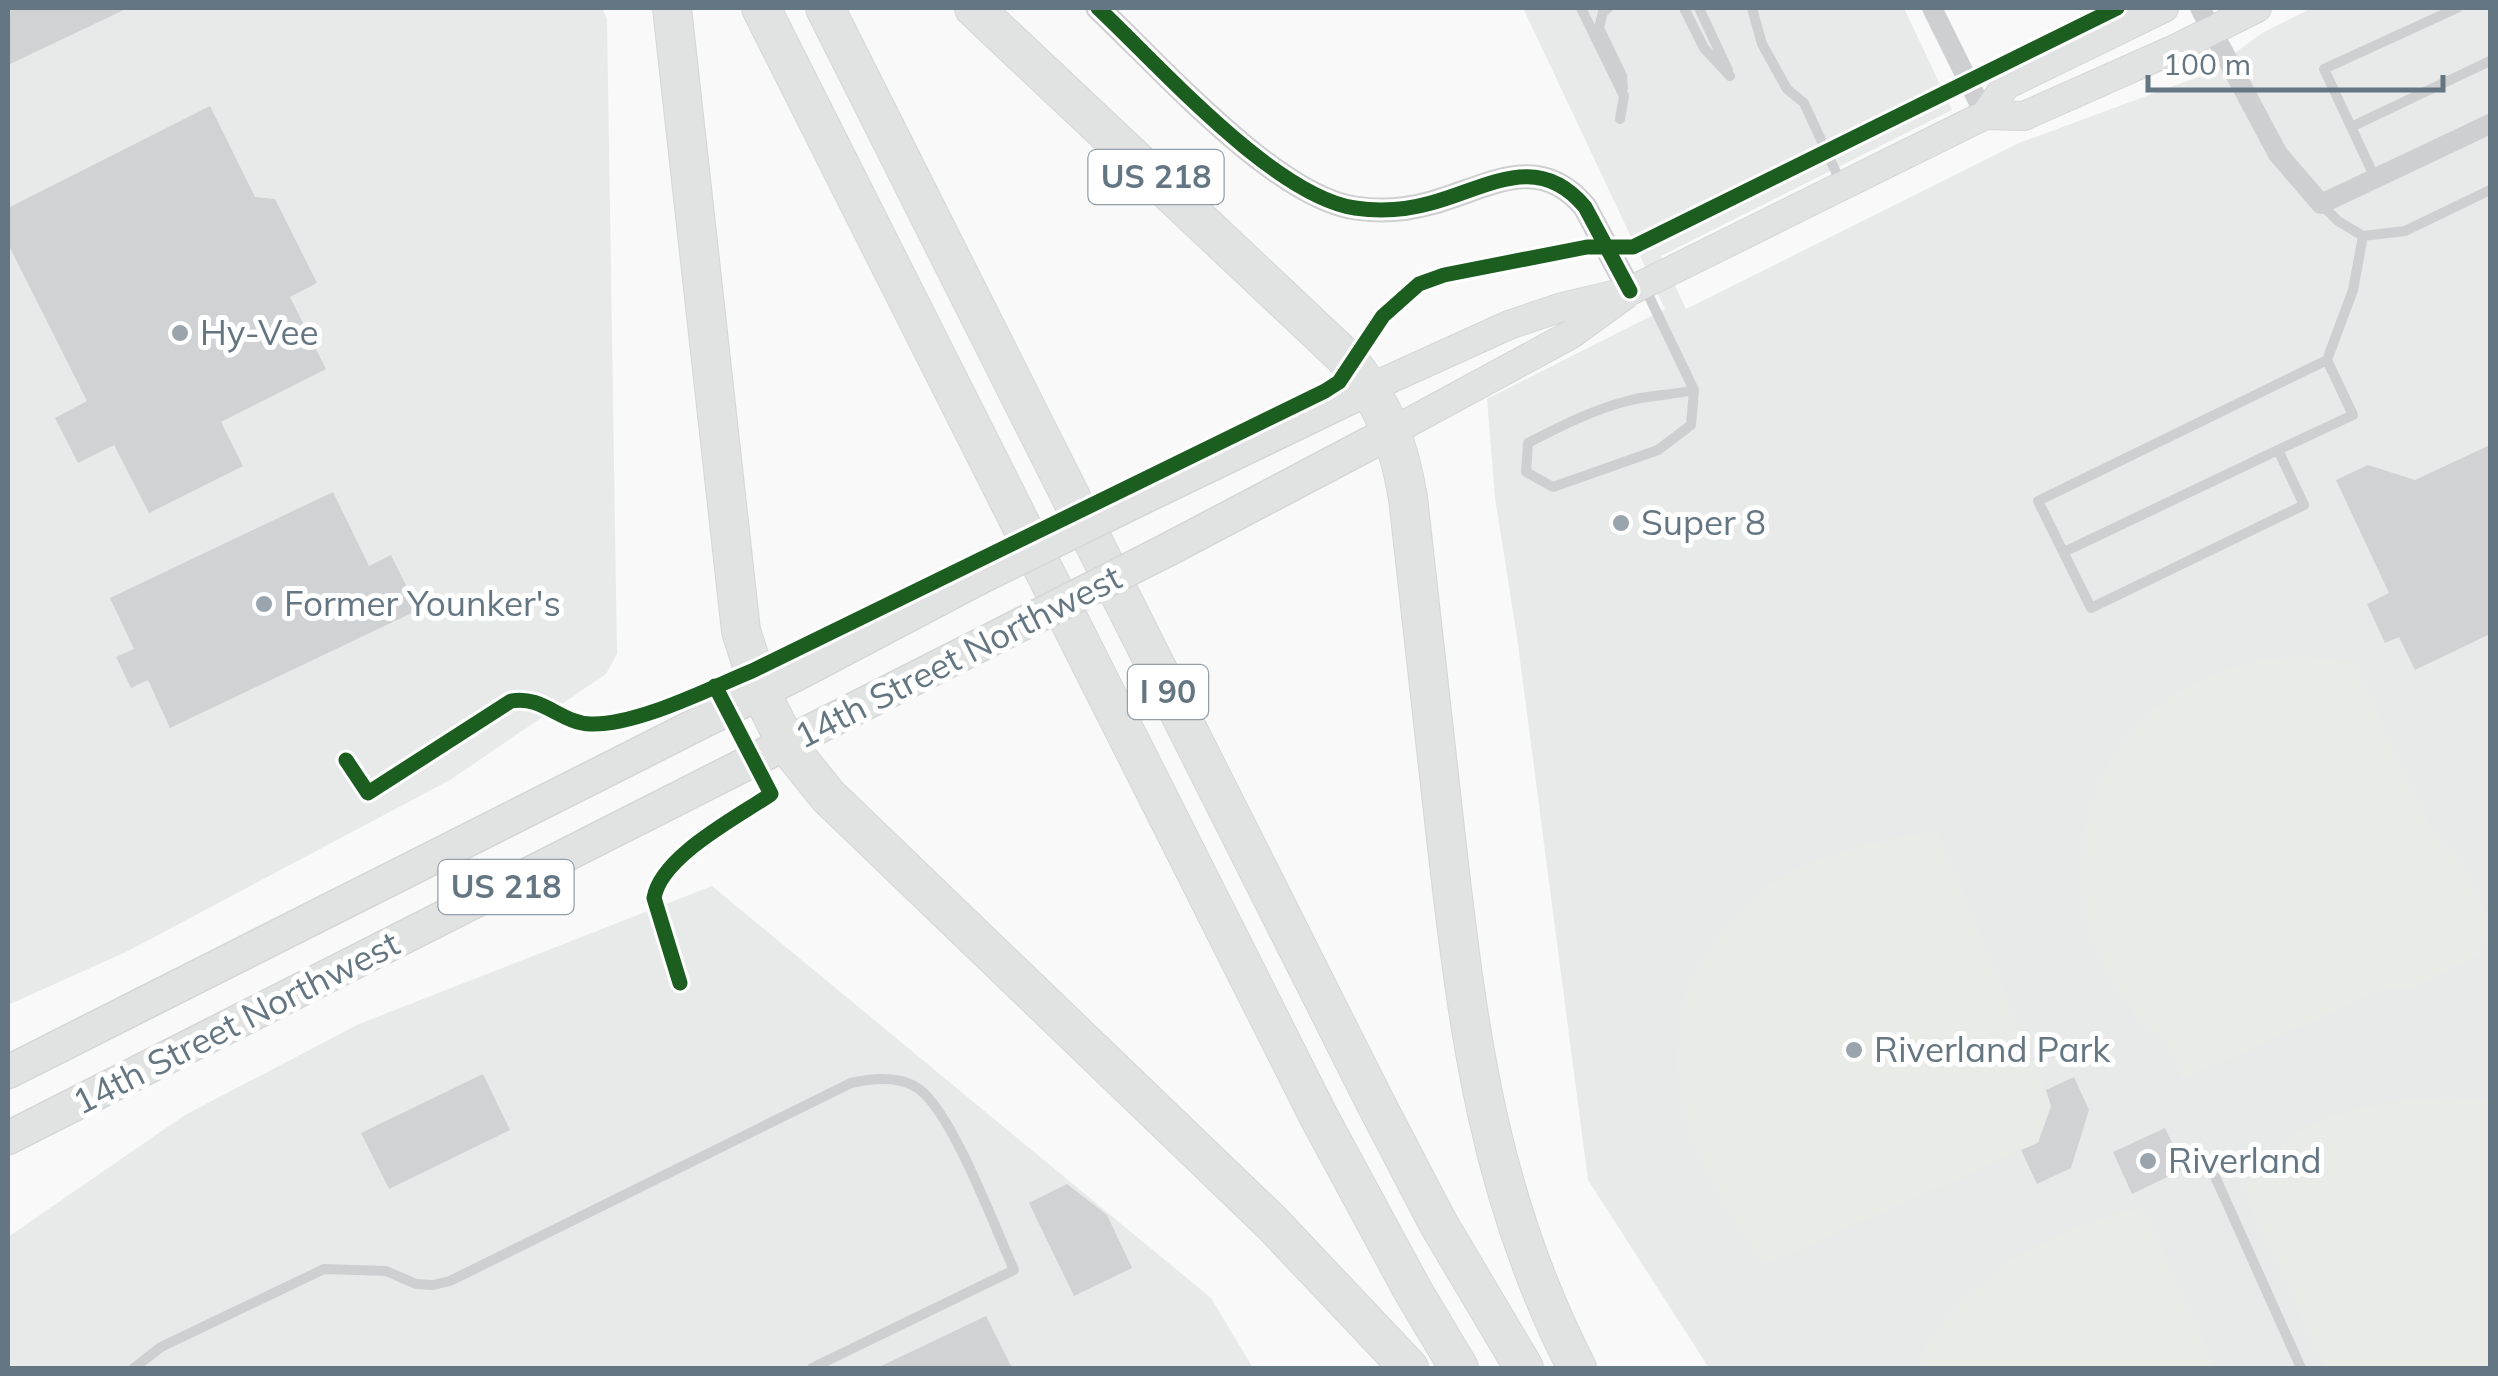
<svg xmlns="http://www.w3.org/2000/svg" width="2498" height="1376" font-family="Mulish,sans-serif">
<rect width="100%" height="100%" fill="#f9f9f9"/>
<path fill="#e8e9e9" d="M8,8H602L607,19L617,654L606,674L450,780L128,951L8,1005Z
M1523,8H1904L1952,110L1661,256L1686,309L2019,143L2206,74L2262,33L2312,8H2490V1368H1709L1588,1180L1517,637L1495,498L1487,399L1665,309Z
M712,886L1211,1298L1253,1368H8V1237L185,1115L359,1024Z"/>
<path fill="#e8ebe6" d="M2304,656L2354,664L2433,834L2460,860L2489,921L2478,956L2413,987H2388L2183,1079C2179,1070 2176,1059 2171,1051C2165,1040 2153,1032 2144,1024C2123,1001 2106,975 2094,947C2082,916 2079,882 2083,848C2096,728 2188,661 2304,656Z
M1936,829L2051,1106L2038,1143L1764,1265C1717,1195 1675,1138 1678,1050C1680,1005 1687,982 1713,944C1733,915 1758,888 1790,872C1835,850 1887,841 1936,829Z
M2450,1097L2490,1100V1368H2325L2242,1186C2254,1173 2266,1157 2280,1146C2326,1108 2393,1100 2450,1097Z
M2142,1207L2215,1368H1918C1923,1345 1938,1328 1954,1310C2010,1250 2064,1229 2142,1207Z"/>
<path fill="#d0d2d3" d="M8,8H128L8,65Z
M210,106L255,197L275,199L317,283L290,297L326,369L221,422L243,466L149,513L114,445L78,463L55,418L87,401L8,244V208Z
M2490,445V634L2415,670L2399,637L2385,643L2367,604L2389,593L2336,480L2368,465L2415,480Z
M333,492L369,566L391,555L418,610L170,728L148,680L131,688L116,657L134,649L110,598Z
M483,1074L510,1130L389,1189L361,1133Z
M2074,1077L2089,1110L2071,1168L2037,1184L2021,1150L2038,1143L2051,1106L2046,1090Z
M2165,1128L2184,1169L2132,1194L2113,1152Z
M1067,1184L1107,1215L1132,1268L1074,1296L1029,1203Z
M986,1316L1012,1368H877L896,1359Z"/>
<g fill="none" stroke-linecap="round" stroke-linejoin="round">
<defs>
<path id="secondary" d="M1985,115L2006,85L2164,8
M1370,388L1509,325L1562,307L1630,291L1985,115L2024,116L2177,48L2257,8
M1393,431L1570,335L1625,295"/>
<path id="primary" d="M1144,497L1370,388
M1169,549L1393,431
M8,1072L803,671L977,579
M8,1138L1004,633"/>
<path id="motorway" d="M672,8L741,631L761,693L787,745L828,796L1272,1223L1409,1368
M761,8L1320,1119L1413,1291L1459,1368
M825,8L1374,1100L1438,1223L1524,1368
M974,8L1352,364C1385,408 1399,444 1408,498C1421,615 1434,731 1447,847C1469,1036 1489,1196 1577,1368"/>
</defs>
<use href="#secondary" stroke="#d5d6d7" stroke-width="30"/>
<use href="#primary" stroke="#d5d6d7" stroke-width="35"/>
<use href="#motorway" stroke="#d5d6d6" stroke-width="40"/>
<path stroke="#cecfd0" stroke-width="10" d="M1581,8L1624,96L1620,119
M1608,8L1603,12L1599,28L1622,76L1623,88
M1684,8L1704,48L1730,76
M1699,8L1728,70
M1752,8L1762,44L1787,89L1804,103L1842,185
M2351,127L2490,61
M2375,178L2324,69L2457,8
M2321,204L2338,221L2363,236
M1644,286L1694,390L1691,425L1658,450L1553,487L1526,472L1528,443C1561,426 1594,409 1631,400C1652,395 1673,395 1694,390
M2327,360L2038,501L2091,608L2304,505L2278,450L2353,415L2327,360L2353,290L2363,236L2405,231L2490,190
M2064,552L2278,450
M2209,1163L2301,1368
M134,1368L161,1347L324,1269L386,1271L416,1284L433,1285L450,1281L851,1083C873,1078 900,1075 919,1089C953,1114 995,1228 1014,1270L812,1368"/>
<path stroke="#cecfd0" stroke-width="20" d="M1932,8L1985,115
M2200,8L2278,154L2321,204L2490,124"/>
<path stroke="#cecfd0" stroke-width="25" d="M1098,8C1159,65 1274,196 1355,208C1381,212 1406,210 1431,203C1487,188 1538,150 1585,207L1630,291"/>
<use href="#secondary" stroke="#e1e2e2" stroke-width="28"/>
<use href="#primary" stroke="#e1e2e2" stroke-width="32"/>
<use href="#motorway" stroke="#e1e2e2" stroke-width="38"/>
<defs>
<path id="primary-bridge" d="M977,579L1144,497
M1004,633L1169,549"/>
</defs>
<use href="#primary-bridge" stroke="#d5d6d7" stroke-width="35" stroke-linecap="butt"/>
<use href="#primary-bridge" stroke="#e1e2e2" stroke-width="32"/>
<defs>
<path id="cycleway" d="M1098,8C1159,65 1274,196 1355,208C1381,212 1406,210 1431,203C1487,188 1538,150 1585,207L1630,291
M346,760L368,793L511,701C543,695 560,723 591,724C638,725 708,689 752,671L1325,391L1339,382L1383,316L1419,284L1444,275L1587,247H1633L2117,8
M680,983L654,898C661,856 738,817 771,794L715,686"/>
</defs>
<use href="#cycleway" stroke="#fff" stroke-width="21"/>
<use href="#cycleway" stroke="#1b5e20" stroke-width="15"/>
</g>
<g fill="#99a4ac" stroke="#fff" stroke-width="4">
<circle cx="180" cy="333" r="10"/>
<circle cx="1621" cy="523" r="10"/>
<circle cx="264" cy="604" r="10"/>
<circle cx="1854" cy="1050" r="10"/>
<circle cx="2148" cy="1161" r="10"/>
</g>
<g text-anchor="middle" stroke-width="10" stroke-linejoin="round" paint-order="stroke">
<g fill="#fff" stroke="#939fa8" stroke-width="2.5">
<rect x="1088.5" y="150" width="135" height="54" rx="8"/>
<rect x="1128" y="665" width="80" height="54" rx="8"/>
<rect x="438.5" y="860" width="135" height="54" rx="8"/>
</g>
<g font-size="32" font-weight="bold" fill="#657683">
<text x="1156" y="188">US 218</text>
<text x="1168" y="703">I 90</text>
<text x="506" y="898">US 218</text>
</g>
<g font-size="35" fill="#657683" stroke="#fff" text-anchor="start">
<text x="200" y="345">Hy-Vee</text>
<text x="1641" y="535">Super 8</text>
<text x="284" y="616">Former Younker's</text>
<text x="1874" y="1062">Riverland Park</text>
<text x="2168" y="1173">Riverland</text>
</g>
<g font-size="35" fill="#657683" stroke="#fff">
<text transform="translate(958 657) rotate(-27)" y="12">14th Street Northwest</text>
<text transform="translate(236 1023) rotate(-27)" y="12">14th Street Northwest</text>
</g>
</g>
<rect width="2498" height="1376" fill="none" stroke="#657683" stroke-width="20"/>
<path d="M2148 75v15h295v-15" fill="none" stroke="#657683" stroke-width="5"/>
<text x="2163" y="75" font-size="30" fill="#657683" stroke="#ffffff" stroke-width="8" paint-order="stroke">100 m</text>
</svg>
